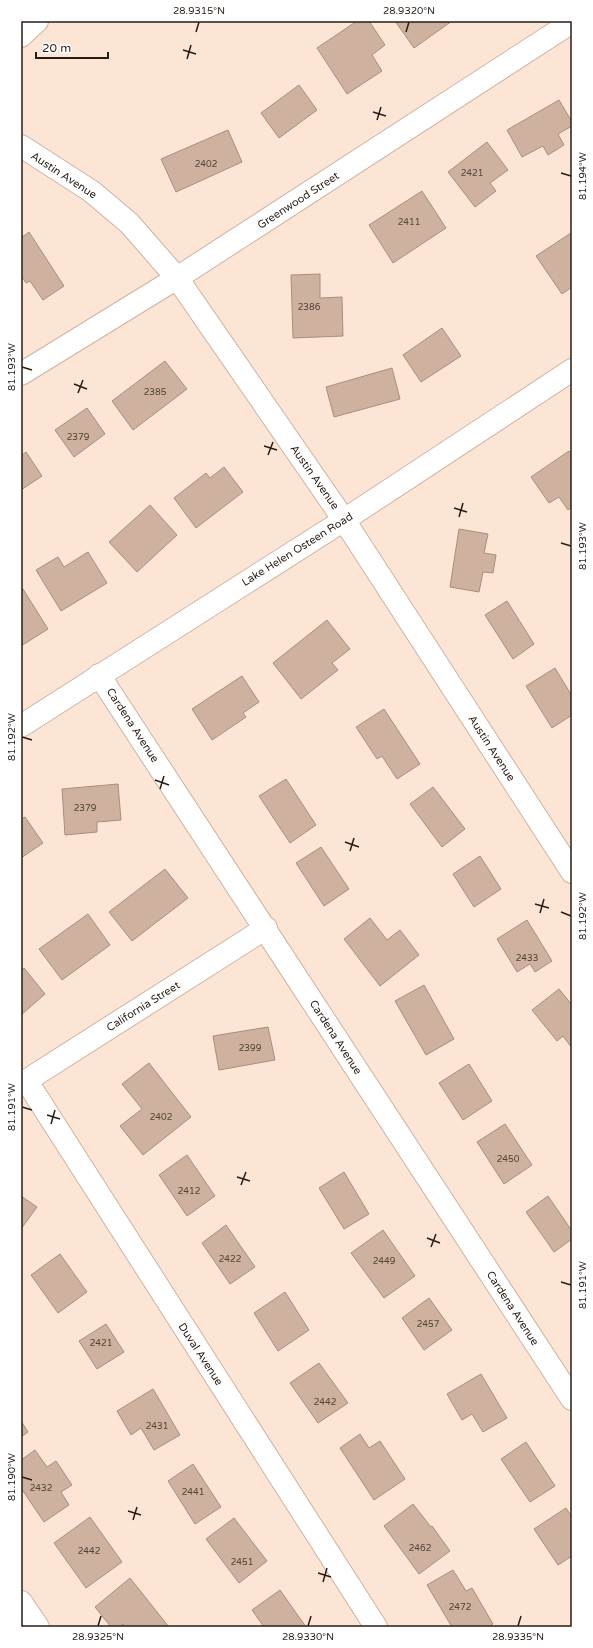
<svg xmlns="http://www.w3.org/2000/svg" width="593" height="1648" font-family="'Varela Round',sans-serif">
<rect width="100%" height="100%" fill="#fde5d5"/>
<path fill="#ceb29f" stroke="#a88e7b" d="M357,21H369L385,45L372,55L382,71L347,94L317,48Z
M395,21H452L414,48Z
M299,85L317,110L279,138L261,113Z
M559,100L572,122V126L558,134L564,145L548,155L543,146L522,157L507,130Z
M228,130L242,162L176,192L161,159Z
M487,142L508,170L490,183L496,191L475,207L448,172Z
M422,191L446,228L393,263L369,225Z
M29,232L64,286L43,300L30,281L26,283L21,275V238Z
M571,233L572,235V287L562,294L536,256Z
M320,274V298L342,297L343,336L293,338L291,275Z
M442,328L461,356L421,382L403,355Z
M165,361L187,389L133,430L112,401Z
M392,368L400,399L334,417L326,387Z
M87,408L105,434L74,457L55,430Z
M569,451L572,456V507L568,510L559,497L549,503L531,477Z
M26,452L42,476L21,490V456Z
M224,467L243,492L196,528L174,498L206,473L210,478Z
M150,505L177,535L137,572L109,542Z
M459,529L488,534L484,553L496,555L493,573L483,572L479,592L450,587Z
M88,552L107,583L61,611L36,570L58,557L64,567Z
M21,586L48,629L21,646Z
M507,601L534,644L513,659L485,615Z
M327,620L350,649L332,663L338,670L301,699L273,663Z
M555,668L572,696V715L552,728L526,686Z
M242,676L259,702L243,713L246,717L212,740L192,709Z
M384,709L420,764L397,779L382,756L377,759L356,727Z
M286,779L316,825L290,843L259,796Z
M118,784L121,820L97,822V832L65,835L62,789Z
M433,787L465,829L442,847L410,804Z
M25,817L43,843L21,858V819Z
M321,847L349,889L324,906L296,863Z
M480,856L501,889L474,907L453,874Z
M165,869L188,898L132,941L109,912Z
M88,914L110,945L62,980L39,949Z
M370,918L387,940L400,930L419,955L380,986L344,939Z
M527,920L552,961L535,972L530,964L517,972L497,939Z
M24,968L45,994L21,1015V971Z
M424,985L454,1039L426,1055L395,1001Z
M559,989L572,1005V1048L563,1036L557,1041L532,1010Z
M268,1027L275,1060L219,1070L213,1036Z
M149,1063L191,1117L143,1155L120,1126L142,1109L122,1084Z
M469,1064L492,1101L463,1120L439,1083Z
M505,1124L532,1165L504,1184L477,1142Z
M187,1155L215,1196L187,1216L159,1175Z
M344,1172L369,1214L344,1229L319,1188Z
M21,1196L37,1207L21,1229Z
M548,1196L572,1231V1239L554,1252L526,1212Z
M226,1225L255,1267L230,1284L202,1243Z
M383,1230L415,1276L384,1298L351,1253Z
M60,1254L87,1292L58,1313L31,1275Z
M285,1292L309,1330L278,1351L254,1313Z
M429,1298L452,1330L424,1350L402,1318Z
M106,1324L124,1352L97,1369L79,1341Z
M319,1363L348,1403L318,1423L290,1383Z
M481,1374L507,1418L483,1432L472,1414L462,1420L447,1394Z
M153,1389L180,1435L154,1450L141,1428L131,1435L117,1411Z
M21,1421L28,1432L21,1437Z
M360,1434L369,1448L380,1441L405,1479L374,1500L340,1448Z
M526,1442L555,1486L530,1502L501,1459Z
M35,1450L47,1467L56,1461L72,1485L61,1492L69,1505L44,1522L21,1488V1460Z
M193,1464L221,1507L195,1524L168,1481Z
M413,1504L431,1527L432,1526L450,1551L419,1574L384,1526Z
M566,1508L572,1517V1556L558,1565L534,1529Z
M90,1517L122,1562L86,1588L54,1543Z
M234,1518L267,1561L239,1583L206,1539Z
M453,1570L466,1591L472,1588L493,1624L488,1627H452L427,1585Z
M130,1578L169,1627H126L123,1624L120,1627H111L95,1607Z
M280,1590L306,1627H264L252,1610Z"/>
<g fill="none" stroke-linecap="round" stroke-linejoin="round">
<defs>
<path id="street" d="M21,36L37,21
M21,146L91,191L129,223L177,278L344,520L572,872
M21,374L177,278L572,22
M99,675L572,1399
M26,1080L376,1627
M21,1084L266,928
M21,1602L38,1627"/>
<path id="secondary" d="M21,726L344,520L572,370"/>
</defs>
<use href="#street" stroke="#ceb2a0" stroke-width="24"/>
<use href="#secondary" stroke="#ceb2a0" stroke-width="24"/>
<use href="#street" stroke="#fff" stroke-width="22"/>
<use href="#secondary" stroke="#fff" stroke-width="22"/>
</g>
<path fill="none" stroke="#281d16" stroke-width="1.5" d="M196,32L199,22M406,32L409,22M183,50L196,54M187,59L191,45M373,112L386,116M377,120L381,107M561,173L571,176M22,367L32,370M74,384L87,389M78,393L83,380M264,446L277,450M268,455L273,442M454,508L467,512M459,517L463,503M561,543L571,546M22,737L32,740M155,780L169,785M160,789L164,776M345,842L359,847M350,851L354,838M535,904L549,908M561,912L571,916M540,913L544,899M22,1107L32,1110M47,1115L60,1119M51,1124L55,1110M237,1177L250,1181M241,1185L246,1172M427,1238L440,1243M431,1247L436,1234M561,1282L571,1285M22,1477L32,1480M128,1511L141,1515M133,1520L137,1507M318,1573L331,1577M323,1582L327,1568M98,1626L101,1616M308,1626L311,1616M518,1626L521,1616"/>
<g text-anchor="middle" stroke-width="3" stroke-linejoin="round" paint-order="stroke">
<g font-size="9" fill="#524238">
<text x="206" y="167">2402</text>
<text x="472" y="176">2421</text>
<text x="409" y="225">2411</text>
<text x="309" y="310">2386</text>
<text x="155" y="395">2385</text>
<text x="78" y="440">2379</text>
<text x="85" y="811">2379</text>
<text x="527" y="961">2433</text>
<text x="250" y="1051">2399</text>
<text x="161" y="1120">2402</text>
<text x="508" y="1162">2450</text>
<text x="189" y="1194">2412</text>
<text x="230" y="1262">2422</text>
<text x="384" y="1264">2449</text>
<text x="428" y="1327">2457</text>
<text x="101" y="1346">2421</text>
<text x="325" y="1405">2442</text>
<text x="157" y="1429">2431</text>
<text x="41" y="1491">2432</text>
<text x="193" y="1495">2441</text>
<text x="420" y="1551">2462</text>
<text x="89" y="1554">2442</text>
<text x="242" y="1565">2451</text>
<text x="460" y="1610">2472</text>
</g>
<g font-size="11" fill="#281d16" stroke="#fff">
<text transform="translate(64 175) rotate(33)" y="4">Austin Avenue</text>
<text transform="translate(298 200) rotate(-33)" y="4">Greenwood Street</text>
<text transform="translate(315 477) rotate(55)" y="4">Austin Avenue</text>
<text transform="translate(297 549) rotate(-32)" y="4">Lake Helen Osteen Road</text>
<text transform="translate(133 725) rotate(57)" y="4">Cardena Avenue</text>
<text transform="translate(492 748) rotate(57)" y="4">Austin Avenue</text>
<text transform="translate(143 1006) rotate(-32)" y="4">California Street</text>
<text transform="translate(336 1037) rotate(57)" y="4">Cardena Avenue</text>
<text transform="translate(513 1308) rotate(57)" y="4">Cardena Avenue</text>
<text transform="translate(201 1354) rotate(57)" y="4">Duval Avenue</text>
</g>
</g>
<rect width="593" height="1648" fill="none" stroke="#ffffff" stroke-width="44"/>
<path d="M36 52v6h72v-6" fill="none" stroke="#281d16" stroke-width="2"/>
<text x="42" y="52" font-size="12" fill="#281d16" stroke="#ffffff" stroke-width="3" paint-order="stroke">20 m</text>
<rect x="22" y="22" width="549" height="1604" fill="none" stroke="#281d16" stroke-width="1.5"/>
<g font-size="10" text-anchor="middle" fill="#281d16">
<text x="199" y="14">28.9315°N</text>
<text x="409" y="14">28.9320°N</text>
<text transform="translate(582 176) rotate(-90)" y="4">81.194°W</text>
<text transform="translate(11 367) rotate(-90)" y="4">81.193°W</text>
<text transform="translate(582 546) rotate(-90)" y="4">81.193°W</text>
<text transform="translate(11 737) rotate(-90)" y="4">81.192°W</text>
<text transform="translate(582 916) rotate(-90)" y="4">81.192°W</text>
<text transform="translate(11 1107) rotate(-90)" y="4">81.191°W</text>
<text transform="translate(582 1285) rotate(-90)" y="4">81.191°W</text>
<text transform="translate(11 1477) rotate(-90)" y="4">81.190°W</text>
<text x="98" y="1640">28.9325°N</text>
<text x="308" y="1640">28.9330°N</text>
<text x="518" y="1640">28.9335°N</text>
</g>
</svg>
